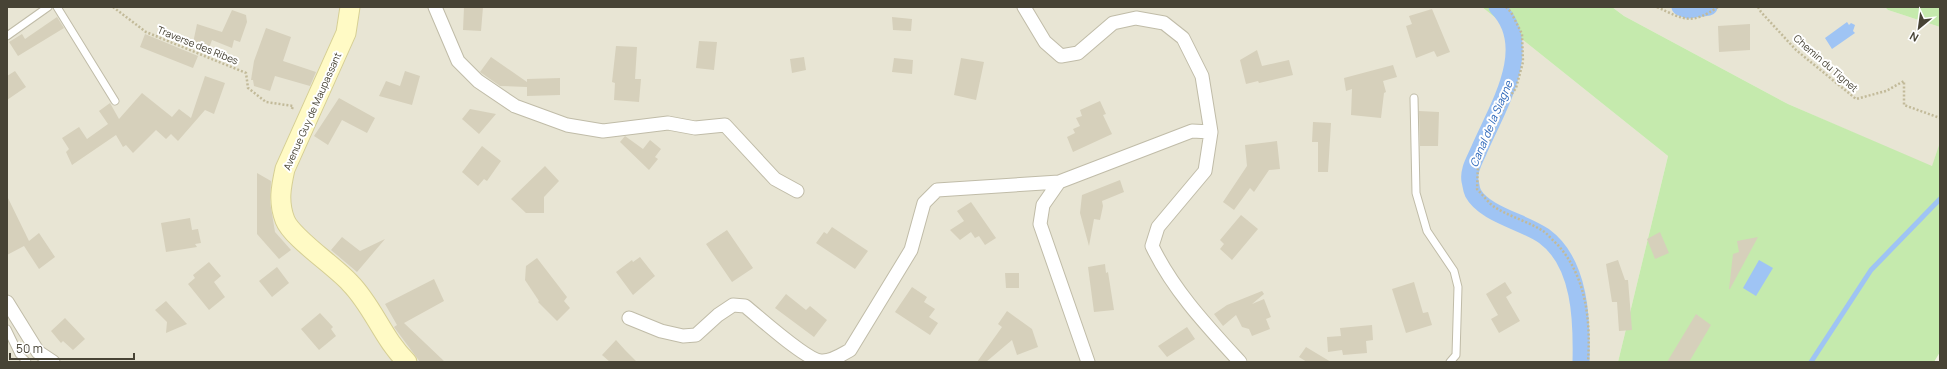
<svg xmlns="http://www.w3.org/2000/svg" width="1947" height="369" font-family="Manrope,sans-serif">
<rect width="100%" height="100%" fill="#f4f2e6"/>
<path fill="#e8e5d4" d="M7,7H1482L1668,156L1618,362H7Z
M1612,7H1885L1888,10L1940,27V142L1932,167L1788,104L1624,16Z"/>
<path fill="#c5eaad" d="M1482,7H1612L1624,16L1788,104L1932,166L1940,142V352L1934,362H1618L1668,156Z
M1885,7H1940V27L1888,10Z"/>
<path fill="#9fc4f4" d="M1847,22L1849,25L1851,23L1855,25L1853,31L1855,33L1832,49L1825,38Z
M1759,260L1773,268L1756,296L1743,288Z"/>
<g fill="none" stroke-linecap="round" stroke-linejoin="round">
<path stroke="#9fc4f4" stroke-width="5" d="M1811,362L1871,270L1940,199"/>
<path stroke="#9fc4f4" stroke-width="17" d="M1497,7C1537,47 1497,108 1479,150C1475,160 1468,170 1470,181C1471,184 1471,189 1473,193C1484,214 1524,222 1544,236C1581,263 1582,321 1581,362
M1680,7L1688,10L1709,7"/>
</g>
<path fill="#d6d0bb" d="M464,7H483L481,31L463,30Z
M1432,9L1450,52L1437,57L1434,51L1416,58L1406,26L1412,24L1409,16Z
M232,10L246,15L247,22L240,42L234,40L232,48L212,40L209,48L193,43L197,24L222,32Z
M57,17L64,28L18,56L9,42L22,34L25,39Z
M892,17L912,19L911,31L893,30Z
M1750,24V50L1719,52L1718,26Z
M266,28L291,37L283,61L316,72L310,86L275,76L270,91L254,86L253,80H251L254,61Z
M145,34L198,56L193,68L140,47Z
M699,41L717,42L714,70L696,68Z
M616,46L637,47L635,79H641L639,102L614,100L615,83L612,82Z
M1257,50L1262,66L1289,60L1293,75L1259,83L1258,81L1246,84L1240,60Z
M491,57L527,82V79L560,78V95L527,96V87L500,86L480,72Z
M804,57L806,70L792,73L790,59Z
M894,58L913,60L912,74L892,72Z
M961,58L984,62L976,100L954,95Z
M1393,65L1397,77L1383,81L1386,92L1384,93L1381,118L1351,115L1352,89L1346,91L1344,78Z
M15,71L26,87L7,100V76Z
M405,71L420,76L412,105L379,96L386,81L400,86Z
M205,76L225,83L214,114L205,110L178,141L171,134L166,139L156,130L133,153L126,145L123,147L116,135L72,165L66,152L69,149L62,138L79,127L87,139L108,124L99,111L110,103L119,119L142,93L172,117L179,109L191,118Z
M339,98L375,118L367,133L342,120L328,145L314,136Z
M1100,101L1106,114L1103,115L1112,134L1073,152L1067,137L1075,133L1073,129L1080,126L1076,118L1082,116L1080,110Z
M470,109L496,114L479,134L462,119Z
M1419,111L1439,112L1438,146H1420Z
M1313,122L1331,123L1328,172H1318V142H1312Z
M625,136L643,149L650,140L661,149L655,157L658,159L649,170L620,142Z
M1277,141L1280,169L1269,170L1254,192L1250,188L1234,210L1223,202L1247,166L1245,145Z
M482,146L501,161L487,181L484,179L478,186L462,172Z
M545,166L559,181L544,197V213H526L511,199Z
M257,173L271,181L270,202L275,232L291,250L279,259L257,234Z
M1120,180L1124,192L1102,201L1103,206L1100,220L1094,219L1089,246L1080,213L1082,195Z
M7,196L29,241L39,233L55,257L39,269L24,246L7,255Z
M971,202L996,238L985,245L979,236L975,238L971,232L960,240L950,230L964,221L957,211Z
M1241,215L1258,229L1232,260L1220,249L1224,244L1220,240Z
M190,218L192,230L198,229L201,243L195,244L197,247L166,252L161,223Z
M832,227L868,251L855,269L816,243L824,232L827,234Z
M727,230L753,268L732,282L706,244Z
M1660,232L1669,253L1655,259L1647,239Z
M342,237L360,251L385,239L357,272L331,250Z
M1758,237L1730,289H1729L1733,254L1739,252L1737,241Z
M640,257L655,276L633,295L616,272L632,260L633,262Z
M537,258L567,297L564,301L570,308L557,321L538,302L539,301L525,280L526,266Z
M1618,260L1625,280H1628L1632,330L1619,331L1617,302H1612L1606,264Z
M209,262L221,276L214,282L225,297L209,310L188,284L195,278L193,275Z
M1105,264L1106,273L1108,272L1114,310L1094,312L1088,267Z
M277,267L289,283L272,297L259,281Z
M1005,273H1019V288H1006Z
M434,279L444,301L404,323L445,362H420L394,327L397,325L385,304Z
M1414,282L1423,313L1428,312L1432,325L1406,333L1392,289Z
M1505,282L1512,293L1506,297L1520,321L1499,333L1491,319L1498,315L1486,294Z
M912,287L927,297L924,302L935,309L929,317L938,323L930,335L895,312Z
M1262,291L1264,294L1252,304L1264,299L1271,317L1266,319L1270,329L1252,336L1249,329L1242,327L1236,315L1223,326L1214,314L1227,305Z
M786,294L806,310L810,306L827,320L814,337L775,308Z
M166,301L187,324L166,333L167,322L155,310Z
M1007,311L1032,329L1038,347L1017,355L1012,340L986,362H977L1002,327L998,324Z
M320,313L333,327L331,329L336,336L319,350L301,329Z
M1696,314L1711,325L1689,362H1667Z
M65,318L85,339L73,350L63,341L61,343L51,331Z
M1372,325L1373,340L1366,341L1367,353L1343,355L1342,350L1328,352L1327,337L1341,336L1340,328Z
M1187,327L1195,339L1167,357L1158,346Z
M616,340L625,350L637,362H610L602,355Z
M1306,347L1331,362H1307L1299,357Z"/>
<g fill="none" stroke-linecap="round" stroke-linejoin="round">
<defs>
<path id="service" d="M57,7L115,101
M7,36L48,7
M1414,98L1416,193L1427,231L1454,271L1458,287L1456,355L1450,362
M7,329L19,354L27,362"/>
<path id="minor" d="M435,7L458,61L478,81L515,106L567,125L603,131L668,123L695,128L725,125L775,179L797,191
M1024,7L1045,42L1061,56L1078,53L1113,23L1136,18L1164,23L1183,38L1202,76L1211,132L1205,171L1158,227L1152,246C1173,290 1207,326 1240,362
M7,302L38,352L53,362
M629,318L661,331L683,336L696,335L718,315L733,305L745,306C759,317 806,360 821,361C831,362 841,355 850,350L911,250L924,203L937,190L1059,182
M1088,362L1040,224L1043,205L1059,182L1192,131L1211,132"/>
<path id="secondary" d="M350,7L346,33L285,169C281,187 278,202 285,220C292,238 335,266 350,283C373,306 383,339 407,362"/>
</defs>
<use href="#service" stroke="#c0bca8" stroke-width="9"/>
<use href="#minor" stroke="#c0bca8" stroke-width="15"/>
<use href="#secondary" stroke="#d6cf94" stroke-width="21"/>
<path stroke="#c2ba99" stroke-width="2.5" stroke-dasharray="2 2" stroke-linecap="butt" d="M113,7L146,32L246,73L248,88L266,102L293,106L292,109
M1506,7L1511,12L1522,34L1523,62L1516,88L1506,102L1478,166L1477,189C1483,195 1489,204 1496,208C1511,217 1529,222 1543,231C1548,234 1552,240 1557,244C1586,276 1591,320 1588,362
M1657,7C1685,20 1691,25 1718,7
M1758,7L1761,12L1796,50L1856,99L1886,91L1904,81V105L1940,118"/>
<use href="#service" stroke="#fff" stroke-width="7"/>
<use href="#minor" stroke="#fff" stroke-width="13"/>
<use href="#secondary" stroke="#fffac5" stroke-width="19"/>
</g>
<g text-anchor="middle" stroke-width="4" stroke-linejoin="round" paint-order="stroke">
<g font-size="10" fill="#474335" stroke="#fff">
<text transform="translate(198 45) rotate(22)" y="4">Traverse des Ribes</text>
<text transform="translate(1826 63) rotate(41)" y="4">Chemin du Tignet</text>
<text transform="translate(312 111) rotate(-66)" y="4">Avenue Guy de Maupassant</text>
</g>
<g font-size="11" font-style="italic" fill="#2965b9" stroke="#fff">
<text transform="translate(1491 124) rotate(-67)" y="4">Canal de la Siagne</text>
</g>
</g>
<rect width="1947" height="369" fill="none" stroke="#474335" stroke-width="16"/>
<g transform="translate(1919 28) rotate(209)" stroke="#ffffff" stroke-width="3" paint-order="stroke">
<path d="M0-3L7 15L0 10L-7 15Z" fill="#474335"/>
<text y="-6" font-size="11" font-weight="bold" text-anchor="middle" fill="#474335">N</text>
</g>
<path d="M10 353v6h124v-6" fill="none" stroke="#474335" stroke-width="2"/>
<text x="16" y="353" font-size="12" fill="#474335" stroke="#ffffff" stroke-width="3" paint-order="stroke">50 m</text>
</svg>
